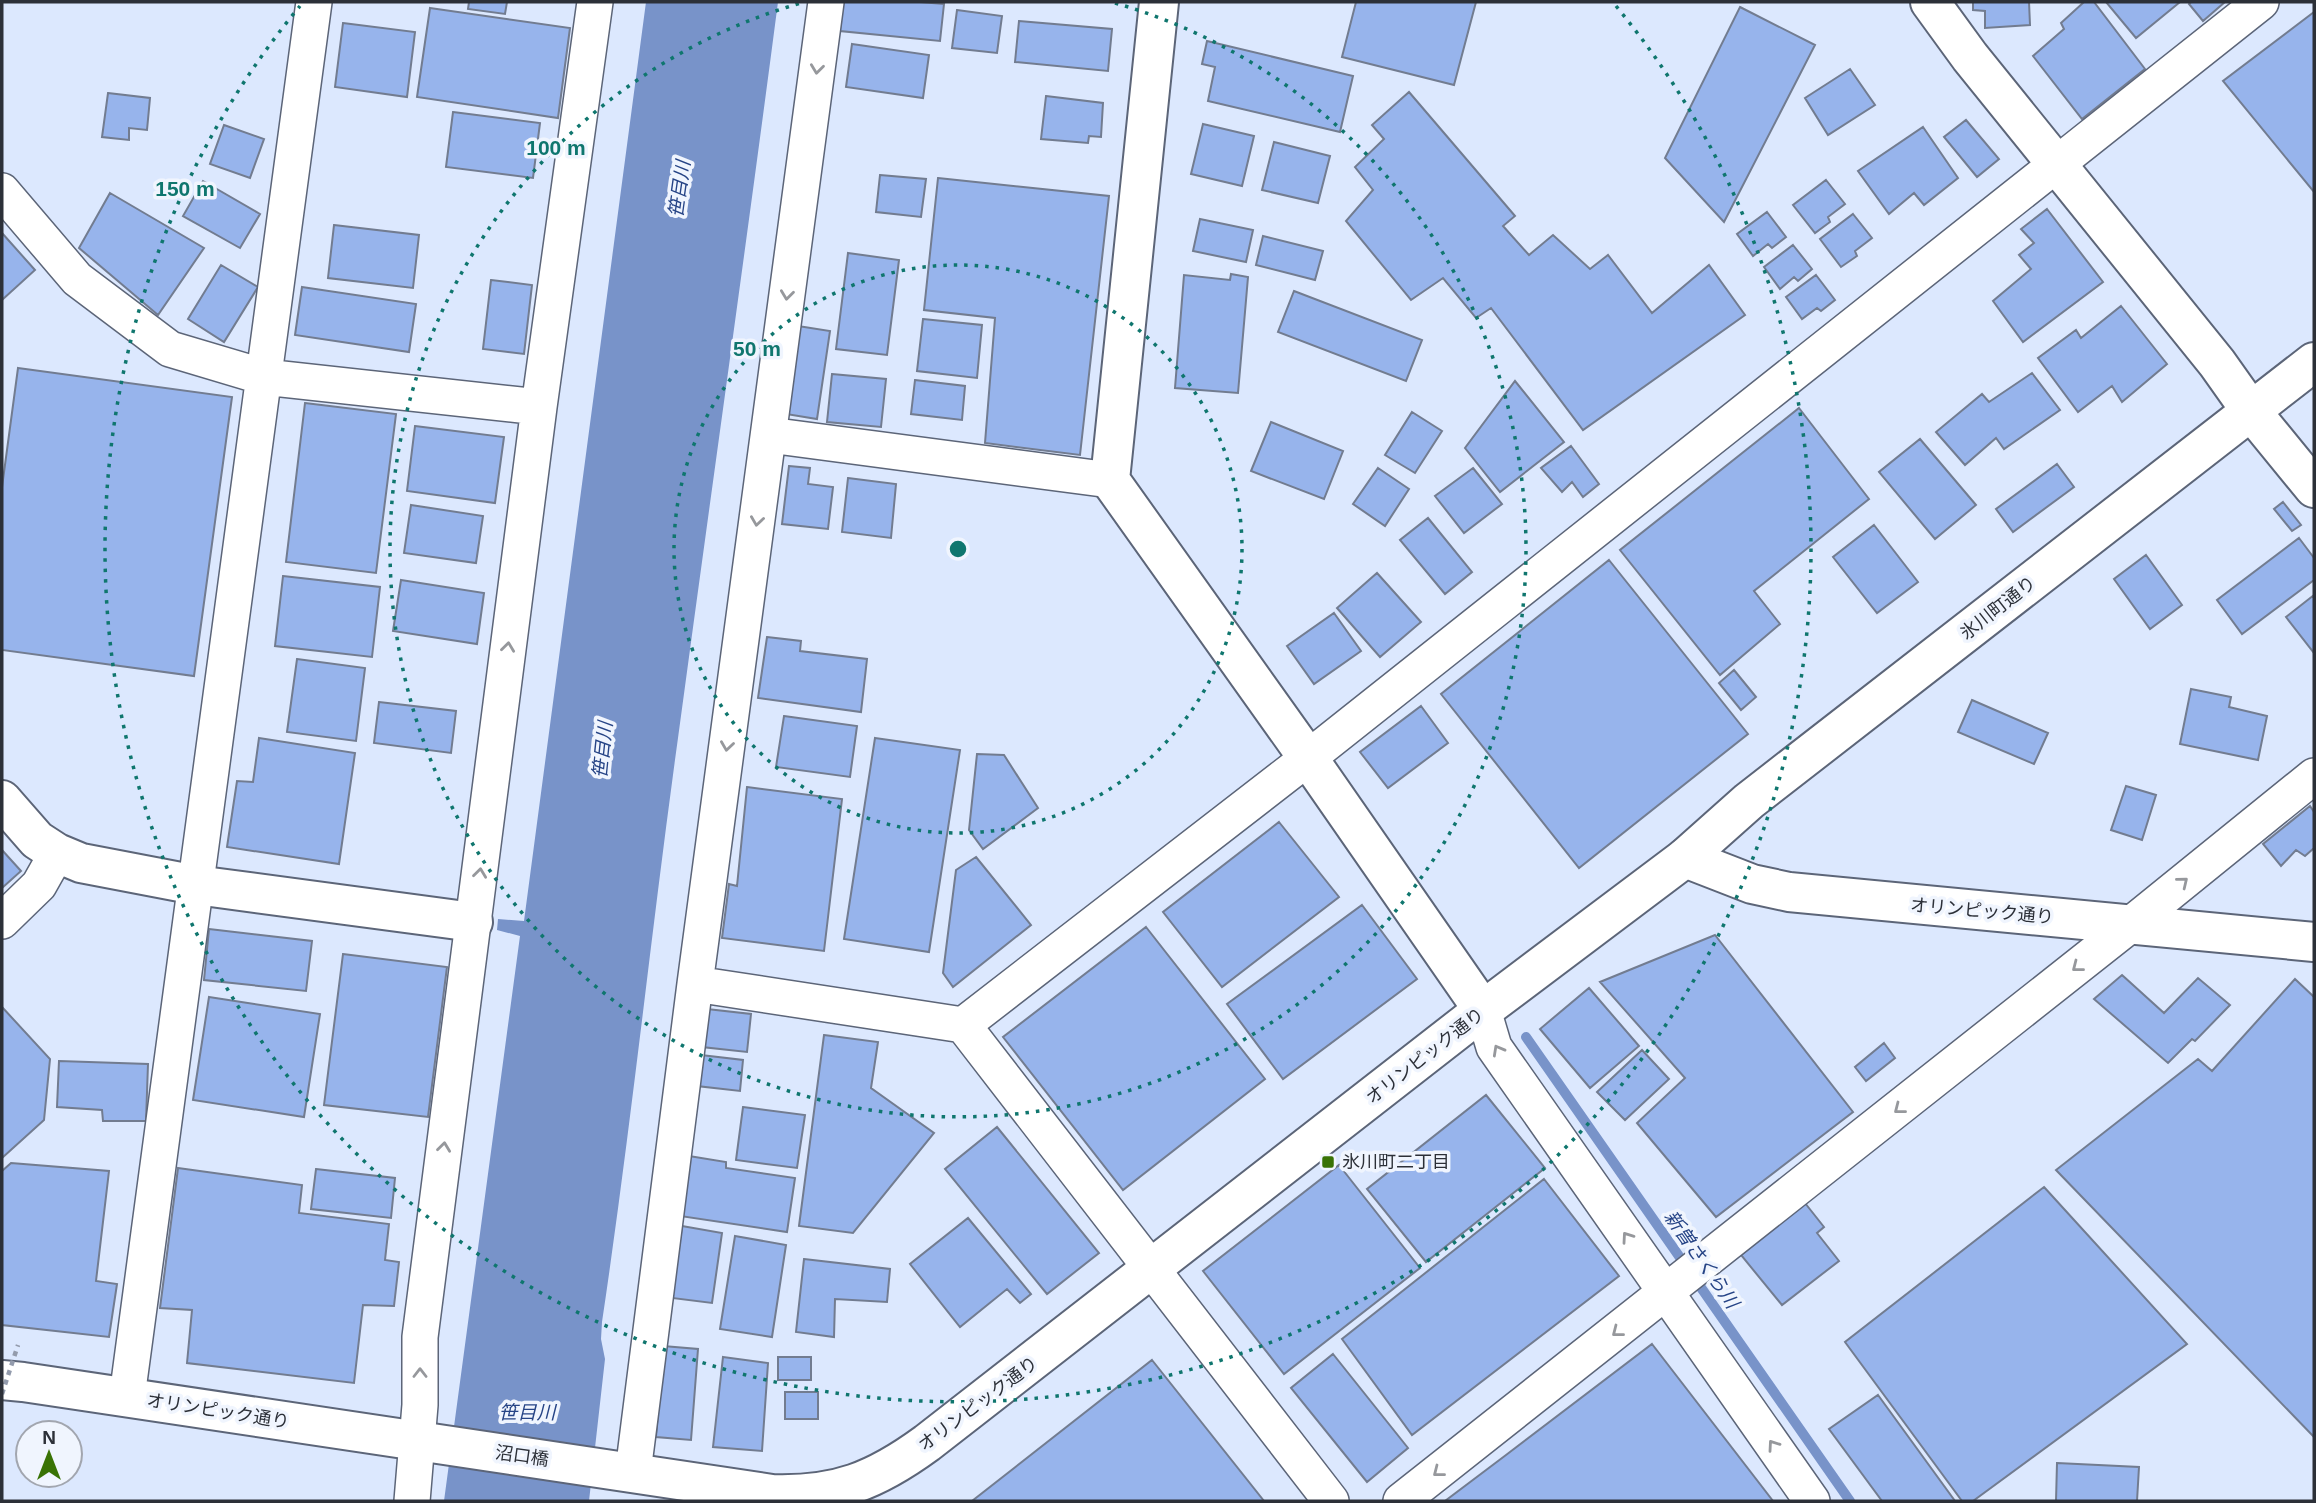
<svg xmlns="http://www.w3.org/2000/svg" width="2316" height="1503" font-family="Arial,'Noto Sans JP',sans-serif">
<rect width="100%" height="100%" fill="#dce8fe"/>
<path fill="#7893c9" d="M646,2H778C746,247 711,493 678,738C651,933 631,1128 602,1322L601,1339L605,1359L589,1501H444L520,936L497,930L498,919L524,921Z"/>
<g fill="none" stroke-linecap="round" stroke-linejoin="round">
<path stroke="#7893c9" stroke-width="10" d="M1526,1037L1850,1501"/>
</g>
<path fill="#97b4ec" stroke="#727c90" stroke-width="2" d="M469,2H507L505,14L468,9Z
M842,2H920L944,4L940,41L840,31Z
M1356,2H1476L1454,85L1342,57Z
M1973,2H2029L2030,25L1985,28V11L1973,10Z
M2084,2H2094L2145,69L2082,119L2033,56L2064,29L2061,23Z
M2106,2H2180L2136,38Z
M2191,2H2225L2203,21L2189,4Z
M1740,7L1815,45L1724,222L1665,158Z
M430,8L570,28L558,118L417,97Z
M957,10L1002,16L997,53L952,48Z
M2314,12V192L2223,81Z
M1019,21L1112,29L1108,71L1015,62Z
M343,23L415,32L407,97L335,87Z
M1207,41L1353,76L1340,132L1208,101L1215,67L1202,64Z
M852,44L929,55L923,98L846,87Z
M1850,69L1875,105L1828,135L1805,98Z
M1409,92L1515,216L1503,226L1529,255L1553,235L1590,269L1608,255L1652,313L1709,265L1745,315L1583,430L1491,308L1476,318L1443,278L1411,300L1346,221L1373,190L1355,167L1384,139L1372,125Z
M108,93L150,98L147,130L129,128V140L102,137Z
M1046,96L1103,103L1101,137L1089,136L1088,143L1041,139Z
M453,112L540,123L533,178L446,167Z
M1966,120L1999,159L1977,177L1944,137Z
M1203,124L1254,136L1242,186L1191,174Z
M224,125L264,139L250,178L210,164Z
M1923,127L1958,178L1924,205L1914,193L1889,214L1858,171Z
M1274,142L1330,156L1318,203L1262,190Z
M880,175L926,179L921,217L876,212Z
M938,178L1109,196L1080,455L985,443L995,318L924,310Z
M1826,180L1845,204L1828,217L1830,222L1815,233L1793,205Z
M203,181L260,214L240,248L183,216Z
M110,193L204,248L158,315L79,248Z
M2047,209L2103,282L2023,342L1993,301L2031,269L2019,255L2034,243L2021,229Z
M1767,212L1786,237L1772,248L1768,244L1753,256L1737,234Z
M1853,214L1872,238L1855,251L1857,256L1841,267L1820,239Z
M1200,219L1253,230L1246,262L1193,251Z
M334,225L419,235L413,288L328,278Z
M2,233L35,270L2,300Z
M1263,236L1323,251L1315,280L1256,265Z
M1793,245L1812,269L1798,281L1794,277L1780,289L1764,267Z
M848,253L899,260L887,355L836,349Z
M221,265L258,287L224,342L188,319Z
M1231,274L1248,277L1238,393L1175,388L1184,275L1230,280Z
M1816,275L1835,300L1821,311L1817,308L1802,319L1786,297Z
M491,280L532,285L524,354L483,349Z
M302,287L416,304L409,352L295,335Z
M1294,291L1422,340L1406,381L1278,332Z
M2121,306L2167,364L2122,402L2112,386L2078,412L2038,358L2076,330L2081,338Z
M923,319L982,325L977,378L917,371Z
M798,326L830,331L817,419L786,414Z
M18,368L232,397L194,676L2,650V487Z
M2032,373L2060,410L2004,449L1996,438L1965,465L1936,432L1982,394L1989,402Z
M832,374L886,379L881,427L827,422Z
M915,380L965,386L962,420L911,414Z
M1515,381L1564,442L1500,492L1465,448Z
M305,403L396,414L376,573L286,562Z
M1799,408L1869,499L1754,591L1780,624L1720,675L1620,550Z
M1412,412L1442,431L1415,473L1385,455Z
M1271,422L1343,451L1324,499L1251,471Z
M415,426L504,437L495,503L407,491Z
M1920,439L1976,505L1935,539L1879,472Z
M1571,446L1599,484L1583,497L1572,482L1562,492L1541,468Z
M2057,464L2074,487L2013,532L1996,509Z
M789,466L810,468L808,484L833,487L828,529L782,524Z
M1378,468L1409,489L1385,526L1353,504Z
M1473,468L1502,504L1464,533L1435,496Z
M848,478L896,484L891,538L842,532Z
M2283,502L2301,525L2292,531L2274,509Z
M411,505L483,516L476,563L404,553Z
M1428,518L1472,572L1445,594L1400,540Z
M1874,525L1918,582L1877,613L1833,557Z
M2299,538L2314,558V580L2242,634L2217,600Z
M2146,555L2182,605L2150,629L2114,579Z
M1609,560L1748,734L1579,868L1441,694Z
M1377,573L1421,622L1380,657L1337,608Z
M283,576L380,587L372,657L275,646Z
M401,580L484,593L477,644L393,631Z
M2314,595V653L2286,617Z
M1334,613L1361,651L1314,684L1287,646Z
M767,637L801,641L800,651L867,659L861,712L758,698Z
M297,659L365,668L356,741L287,732Z
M1734,670L1756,697L1741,710L1719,683Z
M2191,689L2231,697L2229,707L2267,716L2258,760L2180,744Z
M1972,700L2048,733L2034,764L1958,732Z
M379,702L456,711L451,753L374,743Z
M1421,706L1448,743L1388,788L1360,752Z
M784,716L857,726L850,777L776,767Z
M259,738L355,753L339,864L227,847L237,781L253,782Z
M875,738L960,750L929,952L844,939Z
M977,754L1004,755L1038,808L983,849L969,830Z
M2126,786L2156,795L2142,840L2111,830Z
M747,787L842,799L824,951L722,938L729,884L737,886Z
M2310,806L2314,812V848L2305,856L2296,850L2281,866L2263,844Z
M1279,822L1339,897L1222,987L1163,912Z
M2,850L21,871L2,888Z
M976,857L1031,925L953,987L943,973L956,870Z
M1362,905L1417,979L1283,1079L1227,1004Z
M1146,927L1265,1079L1123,1190L1003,1037Z
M209,929L312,941L306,991L204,980Z
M1715,935L1853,1112L1716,1217L1637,1123L1685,1078L1600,982Z
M343,954L447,967L428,1117L324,1105Z
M2122,975L2164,1013L2198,978L2230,1005L2195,1041L2192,1039L2168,1063L2094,999Z
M2295,979L2314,997V1437L2056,1170L2198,1059L2212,1071Z
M1589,988L1639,1046L1590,1088L1540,1029Z
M209,997L320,1014L304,1117L193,1100Z
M2,1007L50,1059L44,1120L2,1158Z
M707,1009L751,1014L747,1052L702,1047Z
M824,1035L878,1042L871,1088L934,1133L853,1233L799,1226Z
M1884,1043L1895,1058L1866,1081L1855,1067Z
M1642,1050L1669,1079L1625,1120L1597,1092Z
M701,1055L743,1060L740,1091L697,1086Z
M59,1061L148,1064L146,1121H103L102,1110L57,1107Z
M1486,1095L1545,1168L1426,1262L1367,1189Z
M743,1107L805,1115L797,1168L736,1160Z
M997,1127L1099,1253L1047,1294L945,1169Z
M689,1156L726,1162V1168L795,1178L787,1232L680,1216Z
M11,1163L109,1171L96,1281L117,1284L109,1337L2,1325V1171Z
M1339,1165L1420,1268L1284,1374L1203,1271Z
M178,1168L302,1185L299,1213L389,1224L385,1260L399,1262L394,1306L363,1305L354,1383L187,1363L192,1310L160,1308Z
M316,1169L395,1178L391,1218L311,1209Z
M1544,1179L1619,1276L1412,1435L1342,1339Z
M2044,1187L2187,1344L1973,1501H1962L1845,1342Z
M1805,1203L1824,1227L1817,1233L1839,1261L1782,1305L1741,1255Z
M968,1218L1031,1294L1020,1303L1007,1289L960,1327L910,1264Z
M682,1226L722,1233L712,1303L672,1298Z
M735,1236L786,1245L772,1337L720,1329Z
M804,1259L890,1269L887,1302L835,1299L834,1337L796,1332Z
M1652,1344L1773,1501H1445L1506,1455Z
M663,1346L698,1349L691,1440L656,1437Z
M1333,1354L1408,1448L1367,1482L1291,1388Z
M723,1357L768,1363L762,1451L713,1447Z
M778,1357H811V1380H778Z
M1152,1360L1264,1501H972Z
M785,1392H818V1419H785Z
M1878,1395L1955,1501H1882L1829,1429Z
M2057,1463L2139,1467L2137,1501H2056Z"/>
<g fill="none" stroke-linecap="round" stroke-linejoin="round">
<defs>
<path id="street" d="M2,191L77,279L170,349L264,377L539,407
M769,435L1110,480
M2,921L39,885L57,853
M695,984L963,1025L1331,1501
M1483,1010L1494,1047L1812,1501
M963,1025L1308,758L2261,2
M127,1397L314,2
M633,1472L695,984L826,2
M412,1501L420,1405V1337L539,407L595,2
M1401,1501L2130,925L2314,776"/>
<path id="secondary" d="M1159,2L1110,480L1308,758L1483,1010
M1930,2L1970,57L2217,363L2251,411L2314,488
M2,800L37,840L57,853L81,863L196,885L473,922
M1685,858L1749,801L2314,362"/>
<path id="primary" d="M2,1380L23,1382L772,1494C837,1496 875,1481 927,1443L1483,1010L1685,858L1752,884L1789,892L2314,942"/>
</defs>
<use href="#street" stroke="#5c6578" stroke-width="38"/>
<use href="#secondary" stroke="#5c6578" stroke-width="42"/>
<use href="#primary" stroke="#5c6578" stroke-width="42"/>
<use href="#street" stroke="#fff" stroke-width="35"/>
<use href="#secondary" stroke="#fff" stroke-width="38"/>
<use href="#primary" stroke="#fff" stroke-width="38"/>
<path stroke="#939bac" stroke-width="4.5" stroke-dasharray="5 5" stroke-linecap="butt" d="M2,1394L18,1345"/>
</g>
<defs><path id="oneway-chevron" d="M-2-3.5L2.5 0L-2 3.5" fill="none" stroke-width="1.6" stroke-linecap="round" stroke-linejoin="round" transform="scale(1.75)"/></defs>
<g stroke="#96989c">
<use href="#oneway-chevron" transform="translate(817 69) rotate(97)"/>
<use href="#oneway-chevron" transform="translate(787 295) rotate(97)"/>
<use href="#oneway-chevron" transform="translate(757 521) rotate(98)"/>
<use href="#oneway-chevron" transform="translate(508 647) rotate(-83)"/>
<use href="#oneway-chevron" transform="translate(727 746) rotate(98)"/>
<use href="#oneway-chevron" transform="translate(480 873) rotate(-83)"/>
<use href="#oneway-chevron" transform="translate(2183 882) rotate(-39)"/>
<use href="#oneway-chevron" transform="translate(2077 967) rotate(142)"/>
<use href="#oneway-chevron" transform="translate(1498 1050) rotate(-119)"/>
<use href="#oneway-chevron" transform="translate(1899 1109) rotate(142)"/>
<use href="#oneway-chevron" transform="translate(444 1147) rotate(-83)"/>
<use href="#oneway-chevron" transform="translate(1627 1237) rotate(-125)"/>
<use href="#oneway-chevron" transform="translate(1617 1332) rotate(142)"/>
<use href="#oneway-chevron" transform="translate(420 1373) rotate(-90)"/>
<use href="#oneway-chevron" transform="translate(1773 1445) rotate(-125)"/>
<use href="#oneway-chevron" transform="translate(1438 1472) rotate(142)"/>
</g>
<g fill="none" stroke="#0f766e" stroke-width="3.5" stroke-dasharray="3.5 7">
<circle cx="958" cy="549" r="284"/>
<path d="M1115 3A568 568 0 1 1 801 3"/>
<path d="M1616 6A853 853 0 1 1 300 6"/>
</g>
<rect fill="#397305" stroke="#f0f5fe" stroke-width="2.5" x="1321" y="1155" width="14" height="14" rx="3.5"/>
<g text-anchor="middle" stroke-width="7" stroke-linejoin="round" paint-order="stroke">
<g font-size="18" fill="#2c3038" stroke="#f0f5fe">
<text transform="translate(1998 608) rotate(-38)" y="6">氷川町通り</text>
<text transform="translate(1982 911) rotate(5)" y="6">オリンピック通り</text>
<text transform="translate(1425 1056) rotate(-38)" y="6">オリンピック通り</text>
<text transform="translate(978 1404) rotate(-37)" y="6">オリンピック通り</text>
<text transform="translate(218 1411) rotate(9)" y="6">オリンピック通り</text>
<text transform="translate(522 1456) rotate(8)" y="6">沼口橋</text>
</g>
<g font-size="18" fill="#2c3038" stroke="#f0f5fe" text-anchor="start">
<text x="1342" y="1168">氷川町二丁目</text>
</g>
<g font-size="19" font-style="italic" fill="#264486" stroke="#f0f5fe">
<text transform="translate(679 189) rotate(-82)" y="7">笹目川</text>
<text transform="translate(602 750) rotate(-84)" y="7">笹目川</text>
<text transform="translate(1702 1259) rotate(55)" y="7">新曽さくら川</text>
<text x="527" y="1419">笹目川</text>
</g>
</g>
<circle cx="958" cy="549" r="10" fill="#0f766e" stroke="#f0f5fe" stroke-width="3.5"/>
<g font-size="21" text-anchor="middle" font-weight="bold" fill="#0f766e" stroke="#f0f5fe" stroke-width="7" stroke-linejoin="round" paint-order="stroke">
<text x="556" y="155">100 m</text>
<text x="185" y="196">150 m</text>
<text x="757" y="356">50 m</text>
</g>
<rect width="2316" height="1503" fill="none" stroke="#2c3038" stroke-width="7"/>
<g transform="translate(49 1454)"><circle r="33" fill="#f0f5fe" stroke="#a2a6af" stroke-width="2"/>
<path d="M0-5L12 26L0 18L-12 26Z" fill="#397305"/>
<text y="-10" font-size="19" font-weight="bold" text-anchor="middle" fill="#2c3038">N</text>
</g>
</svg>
